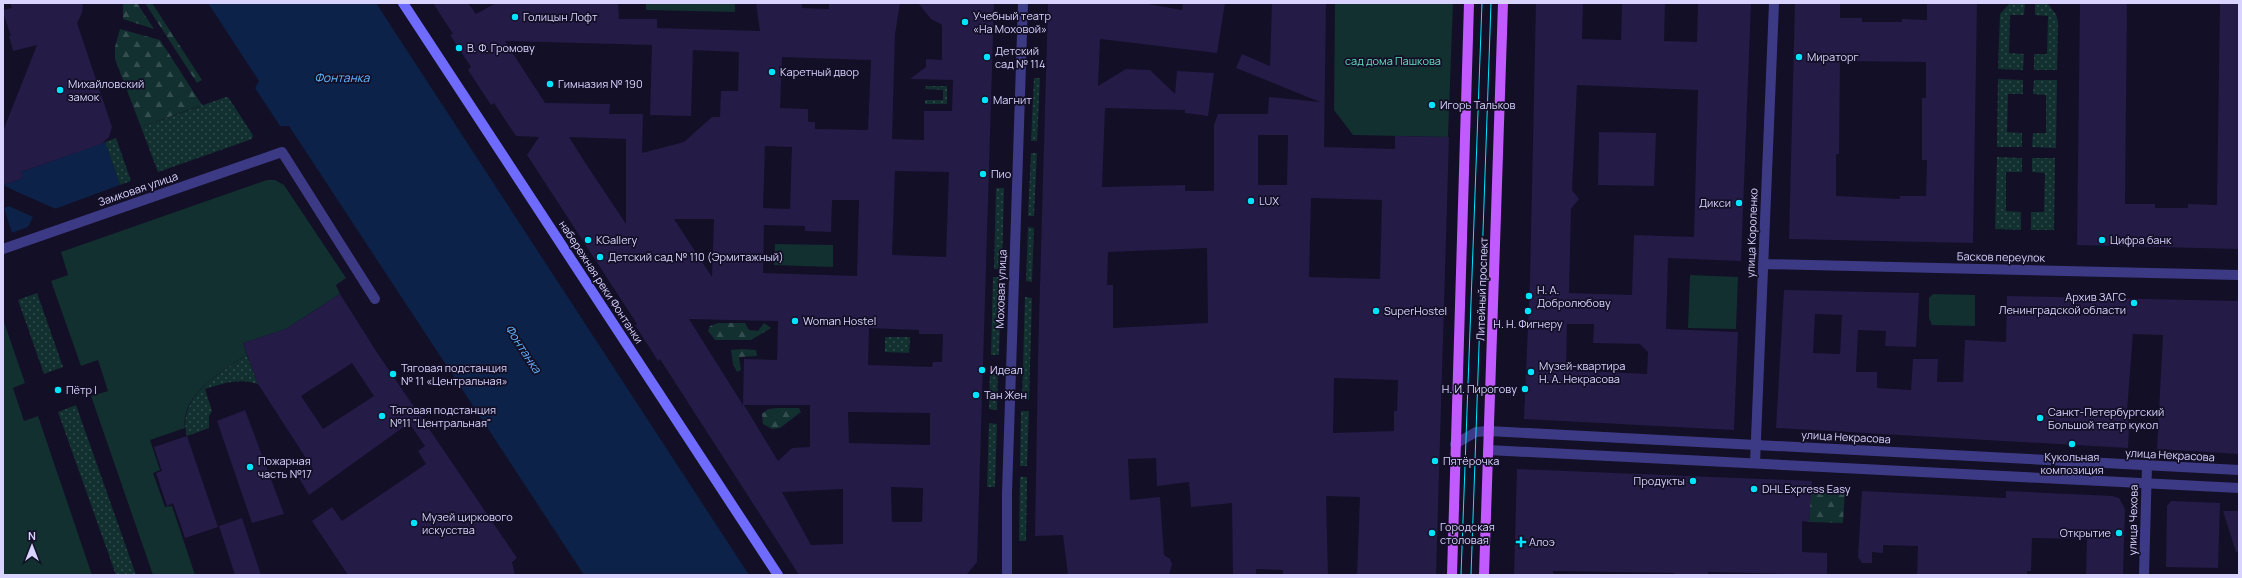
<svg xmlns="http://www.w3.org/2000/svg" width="2242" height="578" font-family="Manrope,sans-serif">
<defs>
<pattern id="grass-dots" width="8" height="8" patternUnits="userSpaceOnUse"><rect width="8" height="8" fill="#12302f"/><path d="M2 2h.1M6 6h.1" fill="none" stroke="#344d4e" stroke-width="1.8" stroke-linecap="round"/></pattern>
<pattern id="forest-firs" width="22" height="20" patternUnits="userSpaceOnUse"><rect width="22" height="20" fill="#12302f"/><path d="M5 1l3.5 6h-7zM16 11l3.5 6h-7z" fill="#344d4e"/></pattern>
</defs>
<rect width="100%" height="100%" fill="#130f26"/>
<path fill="url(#grass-dots)" d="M2010,3H2025L2024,15H2010L2009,53L2024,54L2023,70L1998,69L2000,14Z
M2035,3H2047L2056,14L2058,22L2057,70H2034V54H2047L2048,16L2035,15Z
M1034,78H1040L1037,141H1031Z
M1998,79L2023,80V94H2008L2007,132L2022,133V147H1997Z
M2034,80H2057L2056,148L2032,147L2033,133H2046V95L2033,94Z
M926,86H947V104H925V100H943V90L925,89Z
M226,97L229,98L253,135L252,139L158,172L141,127Z
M116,138L131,181L120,185L105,142Z
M1031,153H1037L1034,216H1028Z
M1997,157L2022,158V172H2006V211L2021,212V230L1995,229Z
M2032,158H2055L2054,230H2031V212H2044L2045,173L2032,172Z
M996,188H1004L1002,269H994Z
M1028,227L1034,228L1032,282L1026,281Z
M993,277H1001L999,355H991Z
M37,293L63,367L44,374L18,300Z
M1025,297L1032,298L1029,400H1022Z
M885,337H910L909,353L885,352Z
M247,355L258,384C237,378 226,383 205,389L212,411L209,416V428L187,436C176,397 220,372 247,355Z
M990,367H998L997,410L989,409Z
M76,405L136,575H116L58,412Z
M1021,411H1029L1027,466H1020Z
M989,423L997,424L995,487H987Z
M1020,477H1027L1026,541H1019Z"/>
<path fill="url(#forest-firs)" d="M123,3H137L154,29L123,19Z
M145,3H152L202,80L197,83Z
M120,29L160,40L202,105L141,127L115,59V47Z
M718,323H745L749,330L758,331L764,323L771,328L751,340H715L708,331L710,326Z
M742,349L756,350L757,356L739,357L741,370L737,372L733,364L731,350Z
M778,408H799L801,412L780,428L772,429L763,424L762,414L768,409Z
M1811,487L1845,489L1843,523L1809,522Z"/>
<path fill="#12302f" d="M646,3H735V12L646,10Z
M1335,3H1453L1448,137L1353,135L1334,110Z
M267,180H275L284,185L346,278L336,285L340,294L286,329L243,343L247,355C224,369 180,395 185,428L150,440L160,470L153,473L165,507L172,506L195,575H153L91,396L108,391L98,360L81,366L51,281L68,275L61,252Z
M775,244L833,245V267L774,265Z
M1690,275L1738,277L1736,329L1688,328Z
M1933,294L1975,295V326L1932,325L1929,318V298Z
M3,319L25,383L13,388L24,421L38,416L92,575H3Z"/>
<path fill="#0c2248" d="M208,3H376L749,575H584L289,126H280L253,135L229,98L255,88L259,81Z
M105,142L120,185L33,217L28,227L3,236V208L9,206L15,191L3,185L23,178L21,172Z"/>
<path fill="#130f26" d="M255,88L280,126L253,135L229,98Z
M3,185L15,191L56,209L33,217L9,206L4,208L12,233L3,236V206L7,205L13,192L3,187Z"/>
<path fill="#241b47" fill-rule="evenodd" d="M10,3H83L82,13L77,23L112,127L109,137L101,144L21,172L23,178L3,185V131L37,45L13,51L9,36H11L3,13V10L12,8Z
M433,3H468L476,14L496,3H618L619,19H657V28L760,31L756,3H802V8L829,9V3H900L895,34L892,139L924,140V111H952L953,80L910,79L926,67V59L942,60V25L931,19L918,3H994L977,562L968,573L966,575H799L660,359L658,361L635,325L637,324L527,155L539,137L516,136L494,103L491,105L468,70L471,67L450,35L453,34ZM505,41L652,45L650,115L691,116L693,50L739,52L738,91H721L720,117H712L684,142L642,153L643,114H609L610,104L545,103ZM782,57L871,60L868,130L815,129V122H808V109L780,108ZM569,137L626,139V224L584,161ZM765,146L792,147L790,209L763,208ZM895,171L949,172L946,257L892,255ZM832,200H859L857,276L763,273L764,225L805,226V231L831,232ZM674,219H714L712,277ZM689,319L778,321L777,360L744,359L743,405ZM869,328L919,330V334H943L942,362H933L932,367L868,365ZM744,405H810V447L792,448L778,461ZM848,412L930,413V445L849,443ZM891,487L923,488L922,522H892ZM843,489V544L811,545L782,492Z
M1048,3H1143L1182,10L1183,3H1225L1217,53L1100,39L1098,86L1126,69L1150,70L1175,94L1177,71L1214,73L1208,116L1185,113V110L1105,108L1102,187L1185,185V191H1214V125L1218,114H1268L1269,97L1320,102L1236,68L1242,54L1270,66L1272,3H1326L1324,147L1395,149V136L1449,137L1436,575H1357L1360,497L1326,496L1328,575H1283V570L1256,569V575H1233L1232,503L1191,507L1189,482L1157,486L1156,458L1128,459L1130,500L1160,497L1164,555L1170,559L1172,564L1169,575H1068L1063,535L1035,536L1038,358ZM1258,135H1288L1287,185H1258ZM1311,198L1382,200L1380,279L1309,277ZM1207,248L1208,323L1113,328V285H1107L1108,252ZM1334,378L1398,380L1397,411H1394V431L1333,433Z
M1536,3H1583L1582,39L1621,40L1622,3H1665L1664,41L1697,42L1698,3H1751L1741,261L1668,258L1666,329L1738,332L1734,430L1524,419L1530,279ZM1577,85L1698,90L1694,237L1634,235L1632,295L1569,293L1571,209L1579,199L1572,190ZM1567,324H1594L1593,343L1640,344L1648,352L1647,374L1566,370Z
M1795,3H1840V18H1862V22H1902V19L1927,20V3H1977L1973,243L1789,239ZM1840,61L1926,62V98H1922V160H1927L1926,196H1900V199L1836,196V154H1839Z
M2080,3H2127L2125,204H2155V208H2188V204L2217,205L2220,3H2239V249L2077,245Z
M1599,132L1656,133L1654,186L1598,185Z
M1784,290L1919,293L1916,347L1885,346L1886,331L1858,330L1856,372H1877V388L1911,390L1913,359H1938L1937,382H1963L1965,340L2006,342L2007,296L2239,301V454L2157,449L2163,335L2133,334L2127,410H2130L2128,448L1776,428ZM1815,314L1842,315L1840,354L1813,353Z
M340,294L376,351L517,558L512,562L515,575H348L312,521L332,507L342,521L426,464L418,451L425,446L409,423L309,495L299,478L313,469L258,384L243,343L286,329ZM352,363L374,396L323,429L301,396Z
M245,410L284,514L252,523L217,421Z
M187,436L218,527L185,538L173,503L167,506L156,473L162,471L154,447Z
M1517,469L1812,481L1809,522L1802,521V552L1827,553V575L1708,572V575H1675V573L1553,571V575H1514Z
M1862,491L2006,498V491L2112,496L2119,498L2125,509L2123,575H2086L2087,539L2032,538L2031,571H2027V575H1917L1918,546L1883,545V553L1872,552V563H1862L1858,557Z
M2171,501L2220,503L2218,568L2166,567L2167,506Z
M2223,511H2239V551L2236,552Z
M242,518L261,575H235L219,526Z"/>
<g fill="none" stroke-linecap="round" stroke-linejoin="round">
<path stroke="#3d3a85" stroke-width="10" d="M3,249L282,152L375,299
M1763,264L2239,275
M1755,463L1774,3
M1007,575V493L1023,3
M2144,575L2147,465"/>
<path stroke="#3d3a85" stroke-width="10" d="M1455,444L1476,432L1488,431L2239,470
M1488,450L2239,488"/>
<path stroke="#6f6bff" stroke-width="10" d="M403,3L778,575"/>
<path stroke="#c25bff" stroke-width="10" d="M1452,575L1469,3
M1484,575L1503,3"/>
<path stroke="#00e5ff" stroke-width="1" d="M1461,575L1482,3
M1471,575L1491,3"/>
</g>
<g fill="#00e5ff" stroke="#130f26" stroke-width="1.5">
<circle cx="515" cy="17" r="4"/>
<circle cx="965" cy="22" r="4"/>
<circle cx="459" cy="48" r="4"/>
<circle cx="987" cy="57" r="4"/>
<circle cx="1799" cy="57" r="4"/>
<circle cx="772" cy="72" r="4"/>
<circle cx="550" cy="84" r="4"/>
<circle cx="60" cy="90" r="4"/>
<circle cx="985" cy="100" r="4"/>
<circle cx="1432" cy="105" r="4"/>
<circle cx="983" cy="174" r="4"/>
<circle cx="1251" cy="201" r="4"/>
<circle cx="1739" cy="203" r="4"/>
<circle cx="588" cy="240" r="4"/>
<circle cx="2102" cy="240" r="4"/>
<circle cx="600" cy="257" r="4"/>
<circle cx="1529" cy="296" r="4"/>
<circle cx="2134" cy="303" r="4"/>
<circle cx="1376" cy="311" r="4"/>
<circle cx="1528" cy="311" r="4"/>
<circle cx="795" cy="321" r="4"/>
<circle cx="982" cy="370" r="4"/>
<circle cx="1531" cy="372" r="4"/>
<circle cx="393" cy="374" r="4"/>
<circle cx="1525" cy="389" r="4"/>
<circle cx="58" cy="390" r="4"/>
<circle cx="976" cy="395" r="4"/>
<circle cx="382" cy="416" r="4"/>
<circle cx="2040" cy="418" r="4"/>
<circle cx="2072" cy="444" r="4"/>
<circle cx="1435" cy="461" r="4"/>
<circle cx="250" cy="467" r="4"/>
<circle cx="1693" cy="481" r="4"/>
<circle cx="1754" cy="489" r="4"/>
<circle cx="414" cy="523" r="4"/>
<circle cx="1432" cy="533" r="4"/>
<circle cx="2119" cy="533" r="4"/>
<path d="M1519 536h4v4h4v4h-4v4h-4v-4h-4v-4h4z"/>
</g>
<g text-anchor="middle" stroke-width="3.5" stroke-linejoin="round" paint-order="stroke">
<g font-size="11" fill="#d9d4ff" stroke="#130f26" text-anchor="start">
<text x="973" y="20">Учебный театр<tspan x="973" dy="13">«На Моховой»</tspan></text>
<text x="523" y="21">Голицын Лофт</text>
<text x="467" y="52">В. Ф. Громову</text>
<text x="995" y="55">Детский<tspan x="995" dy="13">сад № 114</tspan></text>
<text x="1807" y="61">Мираторг</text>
<text x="780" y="76">Каретный двор</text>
<text x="68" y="88">Михайловский<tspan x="68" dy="13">замок</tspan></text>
<text x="558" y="88">Гимназия № 190</text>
<text x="993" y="104">Магнит</text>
<text x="1440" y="109">Игорь Тальков</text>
<text x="991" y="178">Пио</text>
<text x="1259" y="205">LUX</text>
<text x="1731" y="207" text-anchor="end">Дикси</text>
<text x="596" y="244">KGallery</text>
<text x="2110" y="244">Цифра банк</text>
<text x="608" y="261">Детский сад № 110 (Эрмитажный)</text>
<text x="1537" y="294">Н. А.<tspan x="1537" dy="13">Добролюбову</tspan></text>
<text x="2126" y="301" text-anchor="end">Архив ЗАГС<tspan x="2126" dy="13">Ленинградской области</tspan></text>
<text x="1384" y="315">SuperHostel</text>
<text x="803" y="325">Woman Hostel</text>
<text x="1528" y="328" text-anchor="middle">Н. Н. Фигнеру</text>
<text x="1539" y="370">Музей-квартира<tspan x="1539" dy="13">Н. А. Некрасова</tspan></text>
<text x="401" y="372">Тяговая подстанция<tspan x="401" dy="13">№ 11 «Центральная»</tspan></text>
<text x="990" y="374">Идеал</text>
<text x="1517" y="393" text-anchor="end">Н. И. Пирогову</text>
<text x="66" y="394">Пётр I</text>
<text x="984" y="399">Тан Жен</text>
<text x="390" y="414">Тяговая подстанция<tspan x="390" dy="13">№11 "Центральная"</tspan></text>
<text x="2048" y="416">Санкт-Петербургский<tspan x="2048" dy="13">Большой театр кукол</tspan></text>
<text x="2072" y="461" text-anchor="middle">Кyкольная<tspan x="2072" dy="13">композиция</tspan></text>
<text x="258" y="465">Пожарная<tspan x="258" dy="13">часть №17</tspan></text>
<text x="1443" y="465">Пятёрочка</text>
<text x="1685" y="485" text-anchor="end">Продукты</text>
<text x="1762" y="493">DHL Express Easy</text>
<text x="422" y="521">Музей циркового<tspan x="422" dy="13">искусства</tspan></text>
<text x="1440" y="531">Городская<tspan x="1440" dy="13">столовая</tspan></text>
<text x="2111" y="537" text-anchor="end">Открытие</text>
<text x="1529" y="546">Алоэ</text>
</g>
<g font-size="11" fill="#5fe0c0" stroke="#130f26">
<text x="1393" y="65">сад дома Пашкова</text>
</g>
<g font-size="11" fill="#d9d4ff" stroke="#130f26">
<text transform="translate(138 189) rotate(-19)" y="4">Замковая улица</text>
<text transform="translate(1752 233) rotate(-88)" y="4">улица Короленко</text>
<text transform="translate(2001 257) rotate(1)" y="4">Басков переулок</text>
<text transform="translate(601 282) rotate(57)" y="4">набережная реки Фонтанки</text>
<text transform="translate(1001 289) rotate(-88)" y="4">Моховая улица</text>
<text transform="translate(1482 289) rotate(-88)" y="4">Литейный проспект</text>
<text transform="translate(1846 437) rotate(3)" y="4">улица Некрасова</text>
<text transform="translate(2170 455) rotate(3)" y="4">улица Некрасова</text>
<text transform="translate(2133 520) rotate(-89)" y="4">улица Чехова</text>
</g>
<g font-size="12" font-style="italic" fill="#62b6ff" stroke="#130f26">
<text x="342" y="82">Фонтанка</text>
<text transform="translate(523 349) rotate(57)" y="4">Фонтанка</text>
</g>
</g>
<rect width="2242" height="578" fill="none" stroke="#d9d4ff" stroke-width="8"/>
<g transform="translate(32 546)" stroke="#130f26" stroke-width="3" paint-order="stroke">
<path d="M0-3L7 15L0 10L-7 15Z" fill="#d9d4ff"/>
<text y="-6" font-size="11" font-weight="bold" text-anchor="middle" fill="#d9d4ff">N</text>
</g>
</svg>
